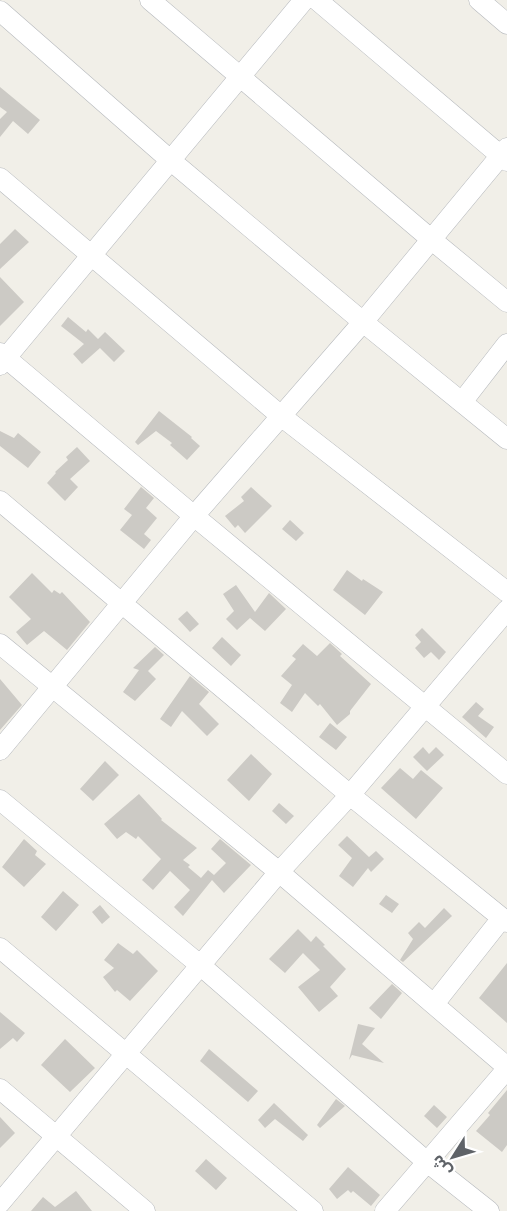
<svg xmlns="http://www.w3.org/2000/svg" width="507" height="1211" font-family="Montserrat,'Noto Sans Arabic',sans-serif">
<rect width="100%" height="100%" fill="#f1efe8"/>
<path fill="#cccac5" d="M0,87L40,120L28,134L13,121L0,137V119L7,112L0,107Z
M15,229L29,242L0,269V244Z
M0,277L24,302L0,326Z
M68,317L86,332L88,329L98,339L105,332L125,351L114,362L100,348L82,364L73,354L84,344L61,326Z
M159,411L192,437L191,438L200,446L187,460L170,445L172,443L156,431L138,445L135,442Z
M0,431L14,438L18,433L41,452L28,468L0,446Z
M77,447L90,461L70,479L78,487L65,501L47,483L56,473L55,472L68,460L66,457Z
M141,487L154,498L146,508L157,518L144,534L151,540L144,549L120,530L132,515L124,509Z
M251,487L272,506L245,533L238,525L235,528L225,516L244,501L241,497Z
M290,520L304,533L296,541L282,529Z
M347,570L362,581L363,579L383,592L365,615L333,590Z
M32,573L52,593L54,590L60,594L62,592L90,622L67,650L44,631L27,645L16,632L31,619L9,597Z
M236,585L255,612L269,593L286,609L265,631L250,618L237,630L226,619L234,611L223,594Z
M187,611L199,624L190,632L178,619Z
M422,628L446,652L439,660L431,652L424,658L415,648L421,642L415,635Z
M222,637L241,655L231,666L212,648Z
M330,643L342,654L340,656L371,684L350,711V714L337,725L320,704L318,706L305,693L292,712L280,703L292,685L281,676L296,659L292,656L303,644L317,656Z
M155,647L164,655L148,671L156,679L135,701L123,692L139,670L133,668Z
M190,676L209,692L199,704L219,724L207,736L182,711L171,727L160,719Z
M0,679L22,705L0,730Z
M476,702L484,709L478,716L494,727L486,738L462,717Z
M330,723L347,737L336,750L319,737Z
M423,747L429,754L436,747L444,755L427,771L413,757Z
M251,754L272,774L249,801L227,780Z
M105,761L119,775L93,801L80,789Z
M400,768L413,779L421,770L443,788L416,819L381,788Z
M139,794L162,819L161,820L197,848L183,860L190,865L188,867L201,878L208,870L214,875L226,863L211,849L220,839L251,865L224,893L212,880L183,916L174,907L190,890L170,871L153,890L142,880L161,859L138,836L136,839L126,832L117,839L104,824Z
M279,803L294,816L286,824L272,811Z
M347,836L369,857L376,851L384,859L371,872L368,868L353,887L339,876L352,858L338,845Z
M24,839L37,851L35,855L46,864L24,887L2,867Z
M63,891L79,905L56,931L41,917Z
M386,895L399,904L392,913L379,904Z
M100,905L110,917L102,924L92,912Z
M444,908L452,916L403,962L400,960L413,939L408,933L419,922L425,928Z
M298,929L311,942L316,936L325,945L323,946L346,969L330,987L338,996L319,1012L298,987L320,970L303,953L285,973L269,959Z
M118,943L133,954L137,950L158,971L130,1001L117,990L115,992L103,977L114,968L104,960Z
M507,963V1023L479,998Z
M392,984L402,993L381,1019L369,1008Z
M0,1012L25,1033L17,1042L13,1038L0,1049Z
M358,1024L375,1028L362,1044L384,1063L352,1055L349,1060Z
M65,1039L95,1068L70,1092L41,1065Z
M209,1049L258,1091L248,1102L200,1061Z
M507,1090V1145L502,1152L476,1131L490,1115L488,1113Z
M336,1099L345,1106L320,1128L317,1125Z
M274,1103L308,1135L303,1141L275,1119L265,1128L258,1120Z
M434,1105L447,1117L437,1128L424,1116Z
M0,1117L15,1133L0,1148Z
M206,1159L227,1178L216,1190L195,1171Z
M348,1167L380,1195L371,1206L353,1191L351,1193L348,1190L337,1199L329,1189Z
M76,1191L92,1211H31L43,1197L55,1207Z"/>
<g fill="none" stroke-linecap="round" stroke-linejoin="round">
<defs>
<path id="minor" d="M150,0L432,240L507,302
M317,0L507,161
M479,0L507,24
M0,11L169,159L363,322L507,439
M0,178L281,416L507,592
M0,353L194,516L507,774
M0,365L304,0
M462,402L507,344
M0,501L350,795L507,922
M0,644L279,872L507,1067
M0,750L194,516L363,322L507,148
M0,800L200,965L427,1162L489,1211
M0,948L313,1211
M434,1004L502,918
M0,1089L145,1211
M0,1203L279,872L350,795L507,610
M385,1211L507,1069"/>
</defs>
<use href="#minor" stroke="#b5b8bc" stroke-width="21"/>
<use href="#minor" stroke="#fff" stroke-width="20"/>
</g>
<g transform="translate(453 1157) rotate(233)" stroke="#ffffff" stroke-width="4.5" paint-order="stroke">
<path d="M0-4.5L10 22L0 15L-10 22Z" fill="#5f6368"/>
<text y="-9" font-size="16" font-weight="bold" text-anchor="middle" fill="#5f6368">ش</text>
</g>
</svg>
